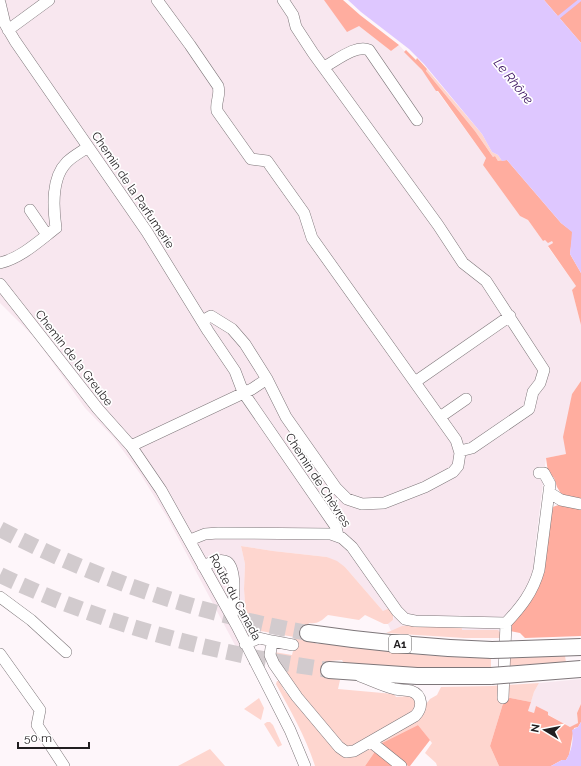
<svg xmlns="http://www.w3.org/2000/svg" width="581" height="766" font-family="Raleway,sans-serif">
<rect width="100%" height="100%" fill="#fef6fa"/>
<path fill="#f8e7ef" d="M0,0H332L359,26L391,51L399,45L422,70L486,158L483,165L520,216L528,220L543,241L545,239L552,241L553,243L548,247L576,286L572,290L581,325V381L572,394L566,454L546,458L534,556L543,558L510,631L462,630V625L407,626L391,631L388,624L393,620L394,615L383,611L345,567L327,557L273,551L241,546L245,564L244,589L246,619L252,640L236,647L167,517L141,475L113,437L85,408L36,339L0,303Z
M581,679V704L577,713L578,723L575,725L570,727L547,714L548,713L536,707L534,713L528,711L534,692L539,683Z"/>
<path fill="#fed6cf" d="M427,69L482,134L492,152L498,155L502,161H498L495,156L493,157L491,154L475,131L426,71Z
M241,546L273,551L327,557L337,561L345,567L383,611L390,608L393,613V620L388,624H384L365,615L359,620L328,615C321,621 318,624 309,623C303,636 304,640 318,644L319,643L411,654L452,657L491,658V668H412L344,663L342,660L329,661L327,667L326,675L333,679L340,680L338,689L394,694L396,697L409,696L413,697L416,703L414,710L353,747H345L302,696L276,660L274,652L292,655L293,651H294L296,639H294V637L255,630L253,632L248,630L246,619L244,589L245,564Z
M417,625H462V630H498L501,633V638H464L386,633L402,626Z
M565,656L566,662L508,666V658Z
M277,681H279L284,690L336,751C353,761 356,755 373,748L376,750L365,766H315C306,737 290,710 276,684Z
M539,683L534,692L531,702L505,697L490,746L499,766H437L436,763L425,753L432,743L418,725L382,743L379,741L422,715L426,704L430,699L437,695L441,687L492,686Z
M259,698L264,708L261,720L244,709Z
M267,722H270L273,725L282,745L278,747L264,724Z
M210,749L225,766H178Z"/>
<path fill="#ffad9f" d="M324,0H343L360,15L399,45L391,51L359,26L347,32Z
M544,0H581V43Z
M406,50L416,60L417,58L427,69L426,71L475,131L493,157L495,156L498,161L507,160L561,223L573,232L570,254L581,273V325L572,290L576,286L548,246L553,243L552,241L548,243L545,240L543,241L528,220L520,216L483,165L486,158L438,91H436L422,70L404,52Z
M581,381V636L525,638L520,633L510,631L512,624L532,597L550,508L564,503L563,497L557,487L554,478L548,472L546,458L566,454L563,437L572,394Z
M505,697L531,702L528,711L534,713L536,706L548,712V715L570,727L578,723L577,713L581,704V722L578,727L574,728L569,755L566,760H562L551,766H499L490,746Z
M418,725L430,740L410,766H408L385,749L382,743Z
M376,750L393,766H365Z"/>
<path fill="#dec7ff" d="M348,0H544L581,43V273L570,254L572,232L561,223L507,160L502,161L498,155L492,152L482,134L424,64L409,49L361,12Z
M581,722V766H551L562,760H566C571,752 574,740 572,730L578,727Z"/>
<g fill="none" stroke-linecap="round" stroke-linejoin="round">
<path stroke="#dec7ff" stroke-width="3" d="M559,17L580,0"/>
<path stroke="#d2cbce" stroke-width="16" stroke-dasharray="16 8" stroke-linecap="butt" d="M0,529C97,580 201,614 308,633
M0,575C104,625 215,654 329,670"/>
<defs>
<path id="minor" d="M157,0L190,45L218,86C221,95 215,102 217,111L251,159L267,161L304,213L312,238L456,440L460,453L458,466L453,472L425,487L384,503L362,504L347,499L336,488L286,417L267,379L245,344L232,329L211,316L202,321
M283,0L293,15L296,27L313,53L438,225L463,263L486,281L544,370L540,383L533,392L529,409L472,448L460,451
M0,3L5,24L15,41L147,232L208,331L235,371L243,392L336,527L338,536
M8,30L49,0
M324,67C336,61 356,44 369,50L417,120
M30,210L47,235
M0,263C21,258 39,241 56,228C53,207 51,178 67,162C73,156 81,152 88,147
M0,284L98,409L131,446L161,490L237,626L290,730L305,766
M415,382L510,316
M440,417L466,399
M131,446L252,389L267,379
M550,493L561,500L581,504
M190,540L205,534L218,533L331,534L342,538L352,547L397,611L405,619L415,621L506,623C521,607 533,592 539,570L550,484L544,473H539
M203,566C227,554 233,561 234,585C234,596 234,606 232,617
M0,597L31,620L66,652
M272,641L293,645
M245,644L259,638L272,641L270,655L274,664L297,697L339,747L346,752L354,751L415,716C423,708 423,695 411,691C406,690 400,690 395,689C383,686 371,680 360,676
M0,654L40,710L37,725L64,766
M503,698L506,623
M371,742L401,766"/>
<path id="highway" d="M308,633C369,642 430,648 492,650
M329,670L417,676H491"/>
</defs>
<use href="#minor" stroke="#7d7679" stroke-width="12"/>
<use href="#highway" stroke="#7d7679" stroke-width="18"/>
<use href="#minor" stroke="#fff" stroke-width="11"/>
<use href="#highway" stroke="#fff" stroke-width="16"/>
<defs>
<path id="highway-bridge" d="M492,650L581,647
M491,676L581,669"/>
</defs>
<use href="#highway-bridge" stroke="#7d7679" stroke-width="18" stroke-linecap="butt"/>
<use href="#highway-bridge" stroke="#fff" stroke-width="16"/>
</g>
<g text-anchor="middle" stroke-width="3.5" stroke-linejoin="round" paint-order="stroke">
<rect fill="#fff" stroke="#646263" stroke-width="1" x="389" y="635" width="22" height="18" rx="3"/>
<g font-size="11" font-weight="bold" fill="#211e20">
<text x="400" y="648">A1</text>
</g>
<g font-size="12" fill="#211e20" stroke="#fff">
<text transform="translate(133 190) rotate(56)" y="4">Chemin de la Parfumerie</text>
<text transform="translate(74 358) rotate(52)" y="4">Chemin de la Greube</text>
<text transform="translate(318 480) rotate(57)" y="4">Chemin de Chèvres</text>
<text transform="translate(235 597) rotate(62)" y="4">Route du Canada</text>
</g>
<g font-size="13" font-style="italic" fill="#3d1462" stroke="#fff">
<text transform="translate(514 81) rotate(51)" y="5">Le Rhône</text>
</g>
</g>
<g transform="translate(545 730) rotate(280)" stroke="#ffffff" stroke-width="3" paint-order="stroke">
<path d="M0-3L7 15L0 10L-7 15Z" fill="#211e20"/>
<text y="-6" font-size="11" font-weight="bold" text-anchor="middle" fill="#211e20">N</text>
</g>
<path d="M18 742v6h71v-6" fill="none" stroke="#211e20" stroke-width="2"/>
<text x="24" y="742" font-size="12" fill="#211e20" stroke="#ffffff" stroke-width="3" paint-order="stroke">50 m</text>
</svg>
